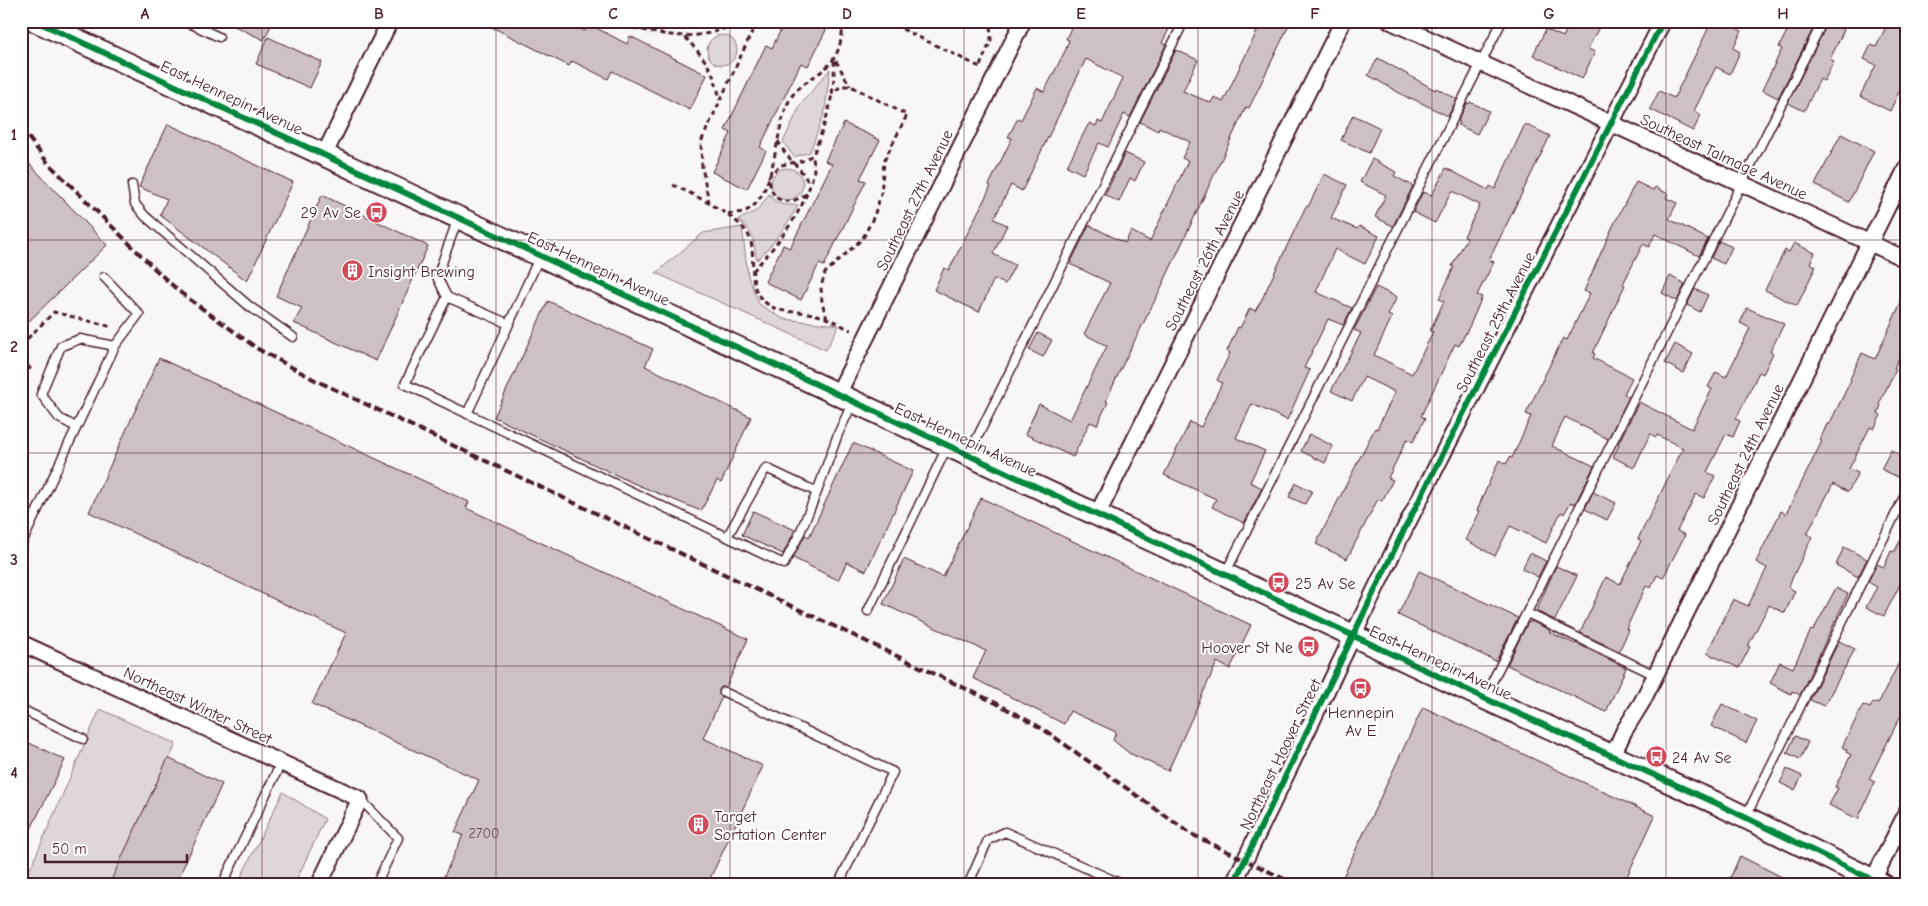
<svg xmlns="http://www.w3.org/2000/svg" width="1928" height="906" font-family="'Comic Neue',sans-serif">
<rect width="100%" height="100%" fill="#f8f6f7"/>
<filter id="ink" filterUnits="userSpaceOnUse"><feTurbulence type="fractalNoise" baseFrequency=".02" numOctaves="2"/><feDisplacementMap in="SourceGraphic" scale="10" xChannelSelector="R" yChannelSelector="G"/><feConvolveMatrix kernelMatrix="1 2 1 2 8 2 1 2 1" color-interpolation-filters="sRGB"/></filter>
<g filter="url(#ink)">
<path fill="#ded6d9" stroke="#947a82" d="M707 50a15 15 0 1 1 30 0a15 15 0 1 1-30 0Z
M830,69L825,111L810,152L794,157L783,142L801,104Z
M771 184a16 16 0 1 1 32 0a16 16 0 1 1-32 0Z
M769,194C777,206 785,205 798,205C787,226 774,243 757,260C752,239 756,235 738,220L758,210Z
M742,227L748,276L759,304L783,319L839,325L826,350L656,273L703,233Z
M100,709L176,744L113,885H23Z
M283,792L325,819L294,885H237Z"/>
<path fill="#cdc1c4" stroke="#4a1f2b" d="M224,21H273L264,40Z
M480,21H565L585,31L589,24L627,44L630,36L707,75L690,110L612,71L608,79L572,61L569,66Z
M785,21H809L826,30L808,66L801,63L760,147L766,151L747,189L712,172L731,133L725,130L766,45L772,48Z
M1074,21H1173L1162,43L1166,45L1130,117L1124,114L1108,147L1099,143L1083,174L1067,166L1088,125L1090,123L1096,126L1098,121L1102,123L1123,78L1086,59L1022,191L1011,185L994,219L1007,225L993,254L1015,265L1005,284L994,279L979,312L934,290L944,268L949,270L991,186L989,185L1012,138L1008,137L1018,118L1021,120L1037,88L1044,92L1066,49L1069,40L1066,39Z
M1262,21H1291L1249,108L1246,107L1160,290L1124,362L1106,401L1108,402L1097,425L1090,422L1073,457L1025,434L1039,404L1070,420L1107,346L1084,334L1110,283L1070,264L1089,225L1125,243L1131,231L1150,241L1188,161L1182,158L1190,142L1159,127L1158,131L1140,122L1176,50L1198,60L1183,91L1211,103L1214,97L1223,102Z
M1571,21H1602L1588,49L1595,52L1582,79L1533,55L1546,29L1563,37Z
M1712,21H1739L1736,28L1742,31L1733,48L1740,52L1730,74L1716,67L1694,111L1701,115L1693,131L1650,109L1659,91L1674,98Z
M1792,21H1817L1778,98L1762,90L1782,49L1779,47Z
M1889,21H1907V75L1890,111L1860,96L1876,65L1864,59L1871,45L1876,47Z
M1828,22L1844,30L1830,59L1834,61L1824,81L1820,79L1804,111L1788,103Z
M268,37L322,62L310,88L256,64Z
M1378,58L1435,90L1436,88L1457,99L1448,116L1411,98L1410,99L1368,75Z
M1470,102L1489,111L1477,134L1458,125L1460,122L1458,121L1467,103L1469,104Z
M1353,115L1380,128L1369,153L1341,140Z
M844,123L880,140L860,179L866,181L824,266L819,264L801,300L765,282L783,245L790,248L832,164L825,161Z
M168,124L293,182L247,281L160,215L167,199L139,187Z
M1525,124L1550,136L1489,260L1494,262L1477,295L1482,297L1470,325L1459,346L1455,344L1421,416L1425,418L1413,442L1407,439L1388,478L1393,480L1382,501L1378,499L1347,559L1316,544L1375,428L1377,429L1395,392L1364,377L1352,401L1331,391L1361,333L1354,330L1376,287L1397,297L1388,315L1392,317L1374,355L1412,374L1433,332L1430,331L1444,301L1439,299L1454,267L1452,266L1467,238L1464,236L1480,205L1452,191L1435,223L1413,212L1423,192L1432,195L1446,168L1488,190L1490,186L1495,189Z
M1841,134L1874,151L1849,202L1815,185Z
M1125,153L1144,162L1135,181L1130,178L1119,202L1105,195Z
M21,155L107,245L21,329Z
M1372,159L1396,172L1394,176L1413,186L1393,226L1375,217L1386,195L1360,182Z
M1324,174L1347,185L1331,218L1357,229L1359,226L1379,236L1365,264L1335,249L1316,292L1352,308L1343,325L1328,319L1304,368L1310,370L1287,420L1252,404L1236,438L1265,451L1250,482L1262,488L1244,523L1212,507L1216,499L1164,475L1190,422L1201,427L1222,383L1217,380L1230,353L1227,351L1238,327L1240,328L1250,308L1255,311L1261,301L1306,206L1308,207Z
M1636,182L1653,190L1655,187L1668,194L1666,198L1677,203L1669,219L1708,239L1699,256L1655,234L1649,247L1643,244L1623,284L1625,285L1593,353L1595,354L1593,358L1632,378L1624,394L1629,397L1608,439L1565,417L1552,446L1594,466L1575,504L1571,502L1564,514L1561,512L1546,543L1510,526L1495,556L1466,540L1480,511L1477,510L1499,460L1506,464L1510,457L1512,458L1531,416L1526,414L1563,338L1567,340L1590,293L1584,291L1612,228Z
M322,195L428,246L376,361L294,323L302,308L276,296Z
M1719,241L1732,247L1724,264L1711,258Z
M1794,243L1815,253L1810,263L1816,266L1797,306L1765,290L1785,250L1789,252Z
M1670,276L1685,284L1677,301L1662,293Z
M1695,289L1708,295L1700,312L1687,305Z
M1907,289V341L1894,368L1896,369L1879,404L1881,405L1878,413L1881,415L1874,429L1870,427L1849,469L1858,473L1848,492L1833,484L1807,534L1812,537L1788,587L1795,591L1785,613L1769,605L1748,646L1750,647L1739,668L1707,653L1733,599L1748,606L1767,568L1756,562L1781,511L1786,514L1822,441L1820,440L1827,424L1829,425L1851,380L1850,379L1862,353L1875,359Z
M548,301L653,349L645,366L751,417L721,483L717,480L701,511L633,483L494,417Z
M1747,308L1784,324L1770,352L1773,353L1763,374L1759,372L1736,419L1740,421L1733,437L1726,434L1707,472L1715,476L1704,498L1696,494L1677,531L1685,535L1663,578L1657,575L1651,588L1646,586L1626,629L1629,630L1619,651L1580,633L1606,577L1620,584L1641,541L1638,539L1683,448L1657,435L1656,437L1650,434L1634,468L1613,457L1619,445L1618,444L1639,402L1692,429L1712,389L1708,387L1716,372L1726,377L1750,328L1740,323Z
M1038,333L1052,340L1043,357L1029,350Z
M1675,344L1693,354L1683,373L1665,363Z
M159,358L469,502L466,508L748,639L726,687H721L719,690V695L722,697L703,738L763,766L707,885H440L463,835L455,832L479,780L312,704L346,633L89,512Z
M1309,434L1333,446L1325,463L1301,451Z
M853,443L913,471L866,571L847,562L838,580L793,558L805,535L809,537Z
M1891,450L1907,458V465L1900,478L1881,469Z
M1296,483L1312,491L1305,504L1289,497Z
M1593,492L1616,503L1607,520L1585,509Z
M981,498L1251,625L1230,669L1217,662L1168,771L1129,753L1113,740L1116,732L1070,711L1064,724L973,678L986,651L883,604L904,559L943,577Z
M753,511L795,530L783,554L742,535Z
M1907,529V571L1884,616L1866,607L1877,587L1868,582L1877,564L1884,567L1891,551L1894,552Z
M1844,547L1867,559L1858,577L1836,565Z
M1530,553L1546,561L1538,577L1522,569Z
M1556,566L1577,576L1555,620L1536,611Z
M1419,571L1518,618L1496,661L1398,615Z
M1836,588L1848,594L1800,695L1792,691L1791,694L1770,683L1780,662L1793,668L1811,630L1813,631Z
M1531,621L1550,630L1549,632L1575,644L1576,643L1626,668L1606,712L1507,665L1528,622L1530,623Z
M1839,641L1855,649L1824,706L1810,700Z
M1907,647V703L1869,779L1875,782L1858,819L1829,805L1838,788L1835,787L1851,755L1846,752L1847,750L1842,747L1863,705L1870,708L1873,702L1878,704Z
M1722,704L1757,721L1746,743L1711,726Z
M1423,707L1655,816L1623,885H1359L1343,877Z
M1795,736L1808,742L1800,759L1787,753Z
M21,739L65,760L21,849Z
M168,758L222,784L175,885H109Z
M1787,769L1802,776L1795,790L1780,783Z
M1740,856L1798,885H1727Z"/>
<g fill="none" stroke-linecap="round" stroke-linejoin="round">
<defs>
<path id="service" d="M185,21L219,37
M132,185L135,204L145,216L249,306L293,337
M458,218L437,277L447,297L405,384L727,537L766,468L817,492L838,434L853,402
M447,297L509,324L539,258
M467,414L509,324
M76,427L59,418L41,394L61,346L80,339L115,346
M969,454L1184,21
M727,537L784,564L799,535L817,492
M21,545L115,346L139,314L104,277
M1225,574L1502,21
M868,611L947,447
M1527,613L1655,675
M724,692L893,772L838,885
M1485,696L1823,21
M21,709L83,739
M360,799L398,838L376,885
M1746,816L1907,491
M222,885L281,763
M968,885L988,840L1005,832L1124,885"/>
<path id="minor" d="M1390,21L1907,260
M324,155L390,21
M838,394L1023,21
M1097,515L1343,21
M21,643L360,799L319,885
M1613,755L1624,731L1642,702L1907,167
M1873,880L1907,812
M1233,885L1400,538L1663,21"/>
<path id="secondary" d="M36,21L1224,574L1484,698L1716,803L1883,885"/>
</defs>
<use href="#service" stroke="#4a1f2b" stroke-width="11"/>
<use href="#minor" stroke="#4a1f2b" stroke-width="19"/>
<use href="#secondary" stroke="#4a1f2b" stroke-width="25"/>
<path stroke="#4a1f2b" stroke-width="3" stroke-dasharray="5 4" stroke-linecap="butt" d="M607,21C655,33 694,47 740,21
M886,21L982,68
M685,37C705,59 714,69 720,100
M836,61L850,86
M980,66L991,40L990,21
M778,141C787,160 800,165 809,184
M673,185C692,194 744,218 750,239C757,260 745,287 766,303C783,316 797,309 817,315C829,318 840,325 851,330
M806,194C802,197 795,201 790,201C773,203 770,189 769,176L781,165L802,161L813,155C826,122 836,94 834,58
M709,203L702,167L701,142L757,21
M728,214C732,213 738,213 743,212C777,201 774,127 790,99C801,80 824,75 834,58C841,48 842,33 844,21
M753,271C778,243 804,212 813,175C815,169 813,161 813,155
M827,319L822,302L821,287L825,273L863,238L874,216L881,194L884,161L907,115L851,86H841L832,94
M21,345L54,312L112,327
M21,360L30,368L21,380"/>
<use href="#service" stroke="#fff" stroke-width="8"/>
<use href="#minor" stroke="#fff" stroke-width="15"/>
<use href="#secondary" stroke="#fff" stroke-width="21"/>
<path stroke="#4a1f2b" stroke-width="4" stroke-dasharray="8 4" stroke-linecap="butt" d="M21,128L48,163L159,273L181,293L258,349L315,380L996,703L1043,729L1191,834L1297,885"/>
<defs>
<path id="cycleway" d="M36,21L1224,574L1484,698L1716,803L1883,885
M1233,885L1400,538L1663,21"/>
</defs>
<use href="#cycleway" stroke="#fff" stroke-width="9"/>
<use href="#cycleway" stroke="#00873e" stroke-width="6"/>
</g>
</g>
<path fill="none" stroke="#4a1f2b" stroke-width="1" stroke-opacity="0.55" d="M262,21V885M496,21V885M730,21V885M964,21V885M1198,21V885M1432,21V885M1666,21V885M21,240H1907M21,453H1907M21,666H1907"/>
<defs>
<symbol id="bus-disc" viewBox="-11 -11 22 22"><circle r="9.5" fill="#d1495b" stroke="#fff"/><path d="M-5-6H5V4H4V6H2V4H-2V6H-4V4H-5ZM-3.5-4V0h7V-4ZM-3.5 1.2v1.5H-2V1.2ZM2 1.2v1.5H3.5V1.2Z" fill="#fff"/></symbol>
<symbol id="building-disc" viewBox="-11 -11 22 22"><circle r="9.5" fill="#d1495b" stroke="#fff"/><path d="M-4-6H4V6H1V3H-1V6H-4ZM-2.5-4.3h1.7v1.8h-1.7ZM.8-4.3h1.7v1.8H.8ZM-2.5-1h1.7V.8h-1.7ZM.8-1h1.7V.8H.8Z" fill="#fff"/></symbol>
</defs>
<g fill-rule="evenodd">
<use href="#bus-disc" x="364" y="200" width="25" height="25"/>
<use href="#building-disc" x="340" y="258" width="25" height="25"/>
<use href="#bus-disc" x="1266" y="570" width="25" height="25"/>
<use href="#bus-disc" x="1296" y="634" width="25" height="25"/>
<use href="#bus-disc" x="1348" y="676" width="25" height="25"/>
<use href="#bus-disc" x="1644" y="744" width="25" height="25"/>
<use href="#building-disc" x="686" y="812" width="25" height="25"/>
</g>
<g text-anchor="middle" stroke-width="4" stroke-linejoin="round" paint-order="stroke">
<g font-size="14" fill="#6b4851">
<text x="484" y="838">2700</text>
</g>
<g font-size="16" fill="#4a1f2b" stroke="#fff">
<text transform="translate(232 97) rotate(25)" y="6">East Hennepin Avenue</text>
<text transform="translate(1724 156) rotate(25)" y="6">Southeast Talmage Avenue</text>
<text transform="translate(914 200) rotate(-64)" y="6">Southeast 27th Avenue</text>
<text transform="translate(1204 260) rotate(-63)" y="6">Southeast 26th Avenue</text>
<text transform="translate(599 268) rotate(25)" y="6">East Hennepin Avenue</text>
<text transform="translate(1495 322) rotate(-63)" y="6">Southeast 25th Avenue</text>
<text transform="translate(966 439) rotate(25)" y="6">East Hennepin Avenue</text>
<text transform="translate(1745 454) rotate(-64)" y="6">Southeast 24th Avenue</text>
<text transform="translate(1441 662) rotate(25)" y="6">East Hennepin Avenue</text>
<text transform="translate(198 705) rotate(25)" y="6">Northeast Winter Street</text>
<text transform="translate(1280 754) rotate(-64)" y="6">Northeast Hoover Street</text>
</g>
<g font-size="16" fill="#4a1f2b" stroke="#fff" text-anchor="start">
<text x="361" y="218" text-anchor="end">29 Av Se</text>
<text x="368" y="277">Insight Brewing</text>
<text x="1295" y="589">25 Av Se</text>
<text x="1293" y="653" text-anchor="end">Hoover St Ne</text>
<text x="1361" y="718" text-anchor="middle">Hennepin<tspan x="1361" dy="18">Av E</tspan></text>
<text x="1672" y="763">24 Av Se</text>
<text x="714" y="822">Target<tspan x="714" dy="18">Sortation Center</tspan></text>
</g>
</g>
<rect width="1928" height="906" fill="none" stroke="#fff" stroke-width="55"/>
<path d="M45 854v8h142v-8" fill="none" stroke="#4a1f2b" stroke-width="2.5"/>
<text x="52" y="854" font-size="15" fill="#4a1f2b" stroke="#ffffff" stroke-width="4" paint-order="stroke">50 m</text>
<rect x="28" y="28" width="1872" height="850" fill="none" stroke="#4a1f2b" stroke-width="2"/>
<g font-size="16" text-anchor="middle" font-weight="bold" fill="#4a1f2b">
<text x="145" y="19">A</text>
<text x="379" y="19">B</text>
<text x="613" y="19">C</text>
<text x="847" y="19">D</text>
<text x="1081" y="19">E</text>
<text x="1315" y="19">F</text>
<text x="1549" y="19">G</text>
<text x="1783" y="19">H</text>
<text x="14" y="140">1</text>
<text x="14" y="352">2</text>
<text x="14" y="565">3</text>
<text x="14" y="778">4</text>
</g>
</svg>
